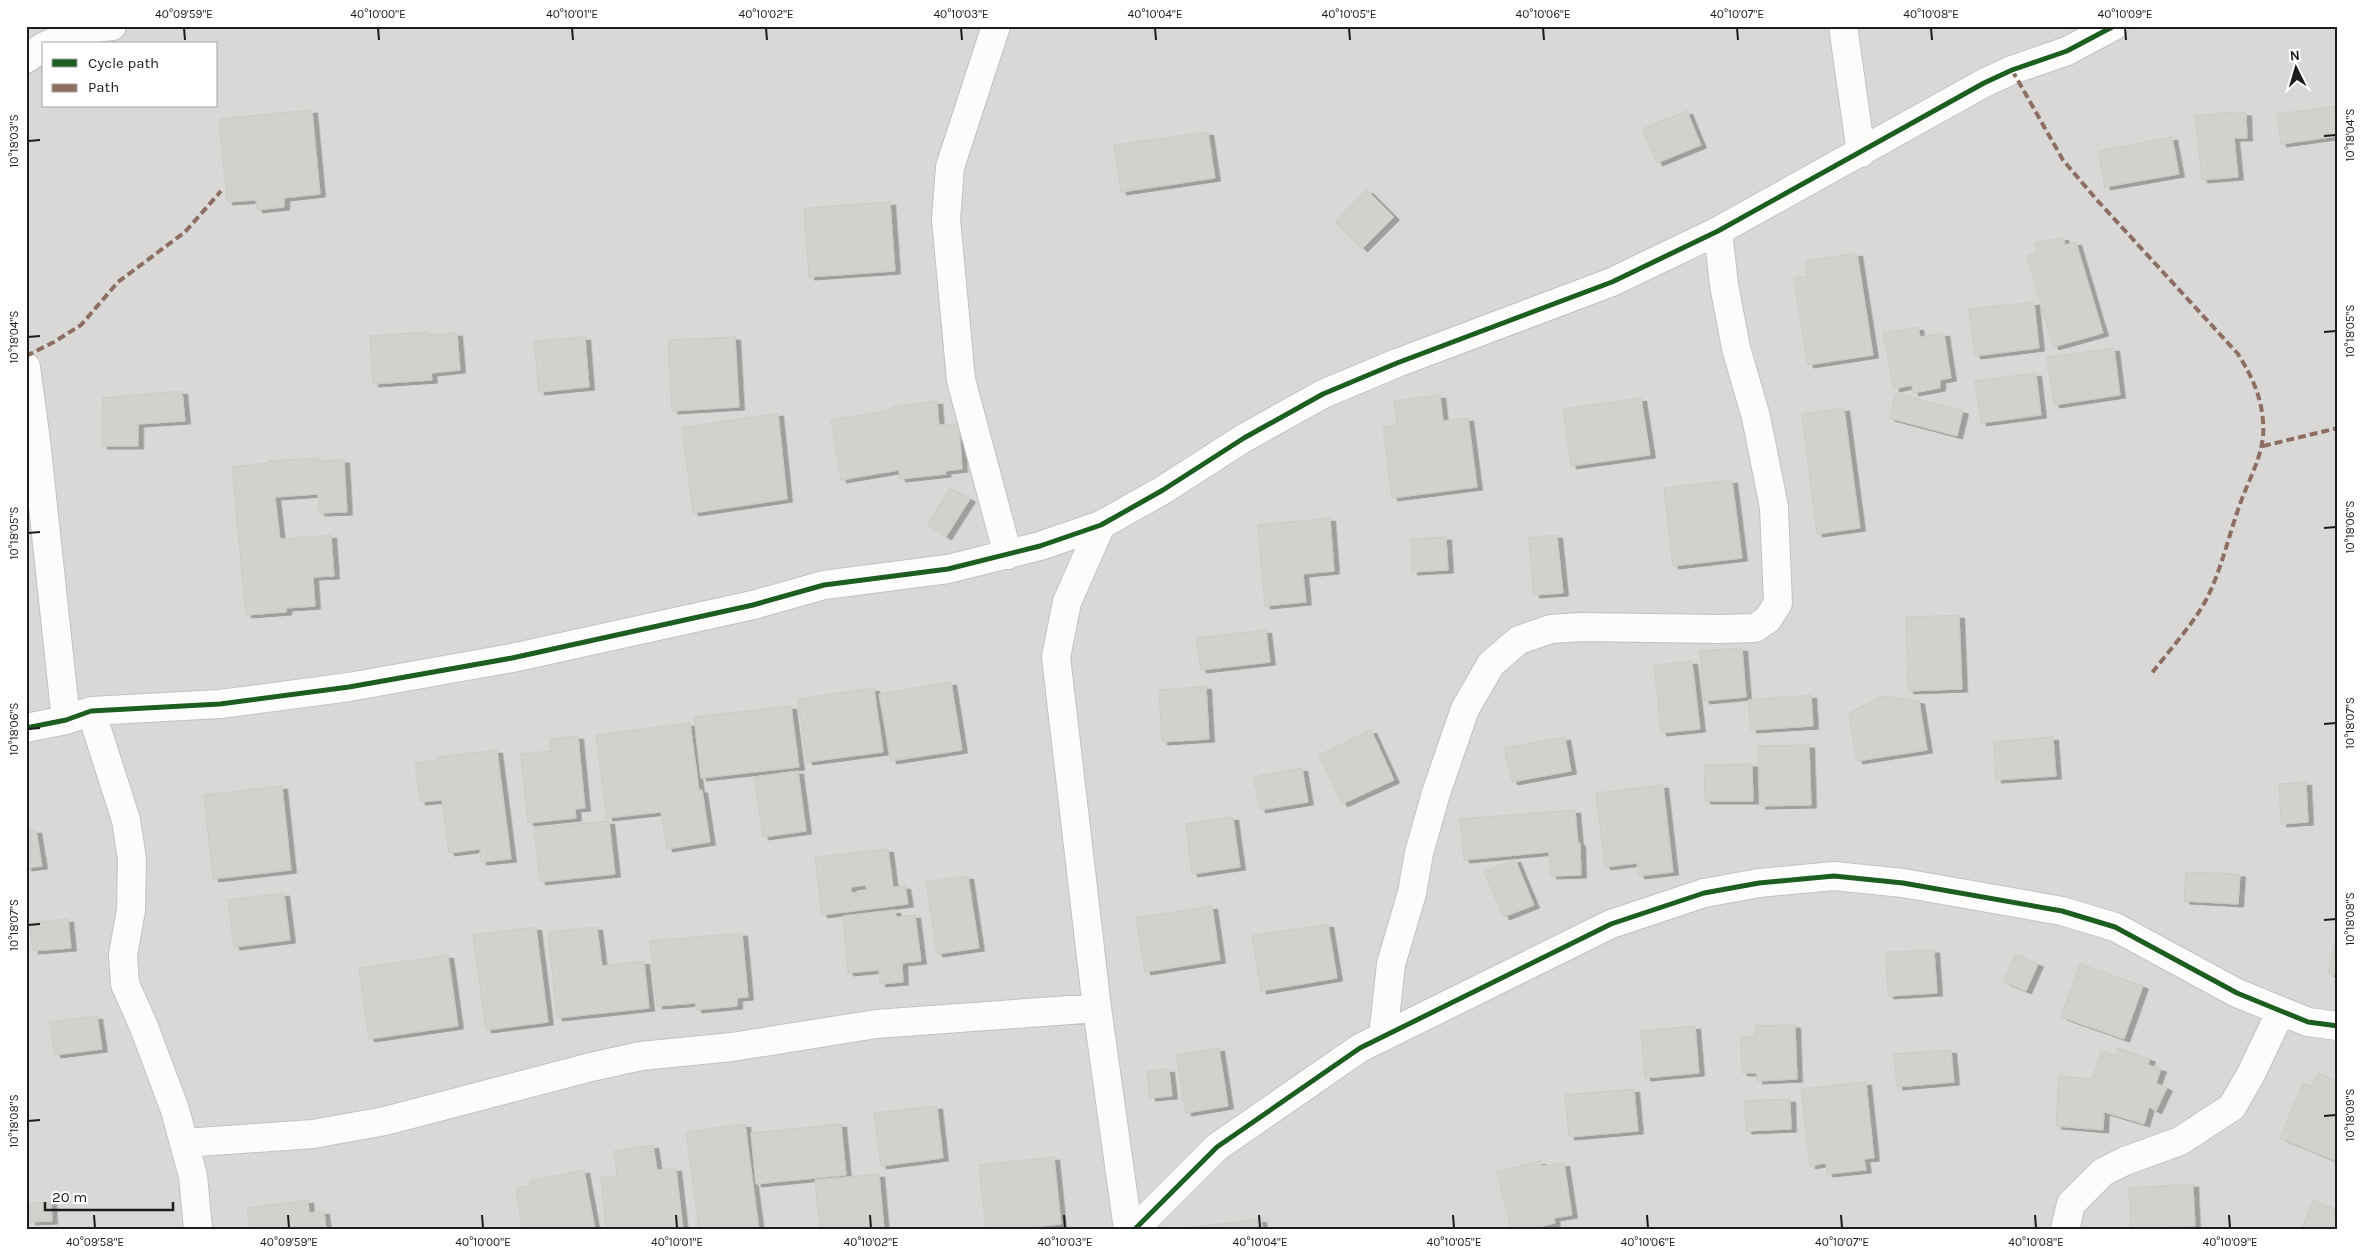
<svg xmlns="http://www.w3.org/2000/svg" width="2364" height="1255" font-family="Karla,sans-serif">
<defs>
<filter id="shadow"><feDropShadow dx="5.5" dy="3" stdDeviation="0" flood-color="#0004"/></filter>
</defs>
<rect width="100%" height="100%" fill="#eae9e4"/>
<path fill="#d9d8d6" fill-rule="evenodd" d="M26,26H2338V1229H26ZM44,44H216V106H44Z"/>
<path fill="#d2d1cd" stroke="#cdcac5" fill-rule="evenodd" filter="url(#shadow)" d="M2338,106V136L2281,144L2277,114Z
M312,110L320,194L284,198V207L257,210L256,200L227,202L219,119Z
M1687,111L1701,145L1657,163L1642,129Z
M2232,112L2246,113L2247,138H2234L2238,177L2202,180L2195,116Z
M1208,132L1215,178L1121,192L1114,145Z
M2172,137L2179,174L2105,187L2098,151Z
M1367,190L1394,217L1362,249L1335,222Z
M890,202L895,271L809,277L804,208Z
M2063,237L2065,245L2076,242L2103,333L2053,347L2027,256L2037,253L2035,243Z
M1857,253L1873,355L1808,365L1794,278L1808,276L1806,261Z
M2034,302L2039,348L1975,356L1969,309Z
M1918,327L1920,337L1944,333L1951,378L1940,380V388L1913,393L1912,385L1894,389L1883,333Z
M428,332V335L457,333L460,370L431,373L432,380L373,384L370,336Z
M585,337L589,387L539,392L534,341Z
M735,337L739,407L672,411L668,340Z
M2114,348L2120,395L2054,405L2047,357Z
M2036,373L2041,415L1981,423L1975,381Z
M182,391L185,421L138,424V446H102L103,398Z
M1896,393L1963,411L1957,436L1889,418Z
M1440,395L1443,421L1468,418L1477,487L1392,498L1383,427L1397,425L1394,401Z
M1641,398L1650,455L1571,466L1563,409Z
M937,401L939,425L959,424L962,469L945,471L946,474L900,479L899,470L841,480L831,420L891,410V407Z
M1844,408L1860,528L1817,534L1802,414Z
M778,413L787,499L693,513L682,428Z
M318,458V461L344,460L347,512L319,513L318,494L275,497L280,539L331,535L334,576L313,577L315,606L286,608V612L246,615L232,467L268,463V461Z
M1732,480L1742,558L1673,566L1664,488Z
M950,488L970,499L946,537L927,525Z
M1330,518L1334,571L1303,574L1306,602L1265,606L1258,525Z
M1557,535L1563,593L1534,595L1529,538Z
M1446,537L1448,570L1412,572L1411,539Z
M1959,615L1962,689L1908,691L1906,617Z
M1266,630L1270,662L1201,670L1196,638Z
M1742,648L1746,697L1704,701L1700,651Z
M1692,661L1700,729L1661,733L1654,665Z
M951,682L962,750L891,761L879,694Z
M1206,686L1209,739L1162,742L1159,690Z
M874,688L883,752L807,762L798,699Z
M1811,695L1813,726L1751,730L1748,700Z
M1882,696L1919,701L1927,750L1857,761L1849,713Z
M791,706L799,767L701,778L694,717Z
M690,723L699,790H702L710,842L667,849L661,812L607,818L596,735Z
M1371,730L1394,780L1342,804L1319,755Z
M578,736L585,808L575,809L576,818L528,823L521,754L551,751L550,739Z
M1565,737L1571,771L1512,782L1504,748Z
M2053,737L2056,776L1996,780L1994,742Z
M1809,745L1811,805L1760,806L1758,746Z
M497,750L511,859L481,862L480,849L449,853L442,800L420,802L415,763L438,760L437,757Z
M1752,764L1753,801H1705L1704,765Z
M1302,768L1308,802L1260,810L1254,777Z
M798,771L806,831L763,837L754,777Z
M2306,782L2308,822L2281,824L2279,784Z
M1663,785L1673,872L1639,876L1637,863L1605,867L1596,793Z
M282,786L291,870L213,879L204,795Z
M1575,810L1578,843H1580L1581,875L1551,876L1549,852L1464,860L1460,819Z
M1233,817L1240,867L1192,874L1186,824Z
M609,821L615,874L540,882L534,828Z
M36,830L42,866L26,868V831Z
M888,849L893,887L905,886L908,904L822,915L815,857ZM866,885L867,891L851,893V887Z
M1515,859L1534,905L1504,917L1484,872Z
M2186,872L2240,874L2238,904L2184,901Z
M968,876L979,948L937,954L926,882Z
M284,893L290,940L234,947L228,900Z
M1212,906L1220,960L1145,972L1136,918Z
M895,910L896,917L915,915L921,961L902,963L903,982L880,984L879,970L848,973L843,916Z
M68,919L71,948L33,951L30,923Z
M1328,924L1337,978L1261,991L1252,936Z
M536,927L548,1022L486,1030L473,935Z
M597,927L602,966L644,961L649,1008L557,1018L548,932Z
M2338,930V976L2328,973Z
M742,933L748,997L737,998V1006L696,1010V1003L657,1006L650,941Z
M1934,950L1937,993L1888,996L1886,952Z
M2015,954L2038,964L2026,991L2004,982Z
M448,955L458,1026L369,1039L359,968Z
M2080,964L2143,986L2124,1039L2061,1017Z
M97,1016L102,1049L55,1055L50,1022Z
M1795,1025L1797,1079L1757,1081V1073H1742L1741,1037H1755V1026Z
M1695,1026L1699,1073L1645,1078L1641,1031Z
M1219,1048L1228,1106L1186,1113L1176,1055Z
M2118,1048L2150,1059L2148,1065L2161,1069L2156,1083L2167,1088L2156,1111L2149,1107L2144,1124L2104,1112L2103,1130L2056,1126L2059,1076L2092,1079L2101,1051L2116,1056Z
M1951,1050L1954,1082L1897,1087L1894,1054Z
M1169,1069L1172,1096L1150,1098L1147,1072Z
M2318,1073L2338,1082V1162L2280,1138L2303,1083L2312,1086Z
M1866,1082L1874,1158L1864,1159L1866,1170L1827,1174L1826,1163L1810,1166L1801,1089Z
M1634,1089L1638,1131L1569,1137L1565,1095Z
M1790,1099L1791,1129L1746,1131L1745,1101Z
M937,1106L943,1158L881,1166L874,1113Z
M745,1124L759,1229H699L686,1132Z
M841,1124L846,1175L756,1184L751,1133Z
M653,1145L657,1170L676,1168L683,1229H606L601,1177L617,1176L614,1151Z
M1054,1157L1061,1224L1017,1229H986L979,1165Z
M1540,1161L1542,1166L1564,1163L1572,1215L1554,1218L1555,1223L1531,1229H1511L1497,1172Z
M584,1170L595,1229H522L516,1188L531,1186L530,1181Z
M879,1174L884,1229H820L815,1180Z
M2193,1184L2195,1226L2131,1229L2129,1188Z
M308,1200L309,1213L324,1211L326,1229H250L247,1208Z
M2313,1200L2338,1210V1229H2302Z
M51,1202L52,1221L30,1222L29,1203Z
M1261,1219L1262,1229L1185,1228Z"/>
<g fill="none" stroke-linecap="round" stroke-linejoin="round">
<defs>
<path id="minor" d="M996,26L950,167L946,219L961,380L1008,555
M1843,26L1861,153
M49,44L86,29L112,26
M26,59L44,46
M26,367L36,441L66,720
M1101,525L1067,602L1056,657L1097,1008L1128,1229
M91,711L126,820L132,859L131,910L123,955L125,984L144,1027L175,1110L193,1176L198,1229
M26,728L66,720L91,711L220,704L349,687L512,658L753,605L824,585L948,569L1040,546L1101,525L1163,490L1244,438L1323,394L1397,363L1612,282L1718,231L1984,83L2012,70L2067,51L2114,26
M1383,1037L1391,964L1412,893L1419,853L1436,793L1465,709L1491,664L1519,640L1551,629L1581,627L1719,629L1755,628L1768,619L1778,603L1774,507L1756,417L1736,348L1724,285L1718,231
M184,1143L313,1134L385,1121L591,1067L641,1056L732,1047L876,1024L1097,1008
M1135,1229L1217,1147L1360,1048L1611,924L1704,893L1759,883L1834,876L1903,883L2062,911L2115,927L2237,993L2308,1022L2338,1026
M2065,1229L2071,1204L2103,1172L2125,1161L2180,1141L2232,1107L2251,1074L2281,1011"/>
</defs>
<use href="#minor" stroke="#c3c2c0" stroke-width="30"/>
<use href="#minor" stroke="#fcfcfb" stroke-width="28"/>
<path stroke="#8d6e63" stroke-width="4" stroke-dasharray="8 4" stroke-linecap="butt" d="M2012,70L2063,160L2096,199L2238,354C2251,375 2261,395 2263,421C2266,453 2249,477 2239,507C2228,538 2221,571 2206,600C2194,623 2168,652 2152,673
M26,356L54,342L81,325L118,282L185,232L221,191
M2263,446L2338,428"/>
<defs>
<path id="cycleway" d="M26,728L66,720L91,711L220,704L349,687L512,658L753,605L824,585L948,569L1040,546L1101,525L1163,490L1244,438L1323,394L1397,363L1612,282L1718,231L1984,83L2012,70L2067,51L2114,26
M1135,1229L1217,1147L1360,1048L1611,924L1704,893L1759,883L1834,876L1903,883L2062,911L2115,927L2237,993L2308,1022L2338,1026"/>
</defs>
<use href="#cycleway" stroke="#fff" stroke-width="8"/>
<use href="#cycleway" stroke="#1b5e20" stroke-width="5"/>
</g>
<path fill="none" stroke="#1c1c1c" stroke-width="2" d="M184,28L185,40M378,28L379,40M572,28L573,40M766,28L767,40M961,28L962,40M1155,28L1156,40M1349,28L1350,40M1543,28L1544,40M1737,28L1738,40M1931,28L1932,40M2125,28L2126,40M2324,136L2336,135M28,141L40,140M2324,332L2336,331M28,337L40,336M2324,528L2336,527M28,533L40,532M2324,724L2336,723M28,729L40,728M2324,920L2336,919M28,925L40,924M2324,1116L2336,1115M28,1121L40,1120M94,1215L95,1228M288,1215L289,1228M482,1215L483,1228M676,1215L677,1228M870,1215L871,1228M1064,1215L1065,1228M1259,1215L1260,1228M1453,1215L1454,1228M1647,1215L1648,1228M1841,1215L1842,1228M2035,1215L2036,1228M2229,1215L2230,1228"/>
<rect width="2364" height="1255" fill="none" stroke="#ffffff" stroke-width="55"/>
<rect x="42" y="42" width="175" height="65" fill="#ffffff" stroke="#a4a4a4"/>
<rect x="52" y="59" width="25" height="8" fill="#1b5e20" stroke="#a4a4a4"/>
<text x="88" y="68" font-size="15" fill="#1c1c1c">Cycle path</text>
<rect x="52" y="84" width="25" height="8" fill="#8d6e63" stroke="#a4a4a4"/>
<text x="88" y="92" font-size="15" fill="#1c1c1c">Path</text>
<g transform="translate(2296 68) rotate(355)" stroke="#ffffff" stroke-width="4" paint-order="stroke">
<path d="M0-4L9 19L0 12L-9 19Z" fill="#1c1c1c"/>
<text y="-8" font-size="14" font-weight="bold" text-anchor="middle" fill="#1c1c1c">N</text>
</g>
<path d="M45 1202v8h128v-8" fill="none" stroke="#1c1c1c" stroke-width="2.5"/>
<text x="52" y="1202" font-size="15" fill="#1c1c1c" stroke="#ffffff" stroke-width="4" paint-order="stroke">20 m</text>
<rect x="28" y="28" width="2308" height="1200" fill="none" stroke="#1c1c1c" stroke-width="2"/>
<g font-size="12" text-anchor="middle" fill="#1c1c1c">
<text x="184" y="18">40°09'59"E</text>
<text x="378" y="18">40°10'00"E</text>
<text x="572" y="18">40°10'01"E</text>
<text x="766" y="18">40°10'02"E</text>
<text x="961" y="18">40°10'03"E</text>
<text x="1155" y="18">40°10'04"E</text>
<text x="1349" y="18">40°10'05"E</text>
<text x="1543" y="18">40°10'06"E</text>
<text x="1737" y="18">40°10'07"E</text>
<text x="1931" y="18">40°10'08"E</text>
<text x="2125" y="18">40°10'09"E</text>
<text transform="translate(2350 135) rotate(-90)" y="4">10°18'04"S</text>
<text transform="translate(14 141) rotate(-90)" y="4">10°18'03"S</text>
<text transform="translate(2350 331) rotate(-90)" y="4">10°18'05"S</text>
<text transform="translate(14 337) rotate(-90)" y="4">10°18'04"S</text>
<text transform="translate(2350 527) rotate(-90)" y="4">10°18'06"S</text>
<text transform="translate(14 533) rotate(-90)" y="4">10°18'05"S</text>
<text transform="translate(2350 723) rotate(-90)" y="4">10°18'07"S</text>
<text transform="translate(14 729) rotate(-90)" y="4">10°18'06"S</text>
<text transform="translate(2350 919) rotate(-90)" y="4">10°18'08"S</text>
<text transform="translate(14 925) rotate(-90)" y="4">10°18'07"S</text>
<text transform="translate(2350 1115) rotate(-90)" y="4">10°18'09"S</text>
<text transform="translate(14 1121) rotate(-90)" y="4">10°18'08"S</text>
<text x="95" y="1246">40°09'58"E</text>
<text x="289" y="1246">40°09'59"E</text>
<text x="483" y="1246">40°10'00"E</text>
<text x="677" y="1246">40°10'01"E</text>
<text x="871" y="1246">40°10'02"E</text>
<text x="1065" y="1246">40°10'03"E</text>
<text x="1260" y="1246">40°10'04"E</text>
<text x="1454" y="1246">40°10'05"E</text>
<text x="1648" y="1246">40°10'06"E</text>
<text x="1842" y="1246">40°10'07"E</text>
<text x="2036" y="1246">40°10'08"E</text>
<text x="2230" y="1246">40°10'09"E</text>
</g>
</svg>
